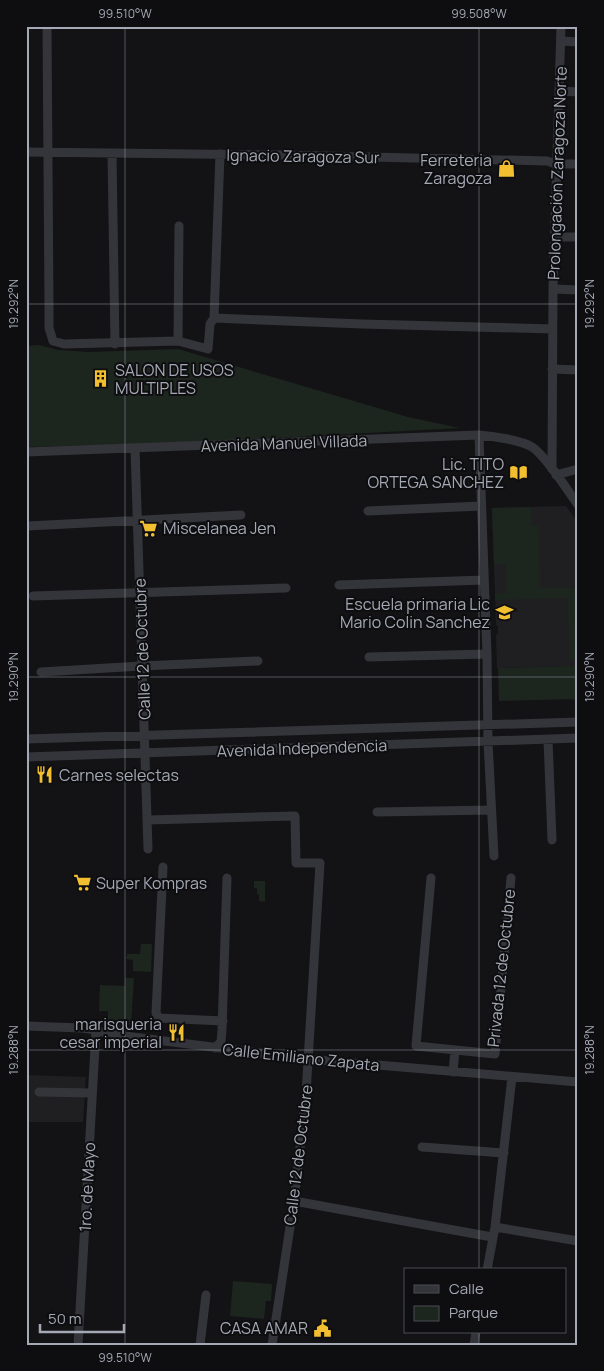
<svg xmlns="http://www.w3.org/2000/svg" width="604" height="1371" font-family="Manrope,sans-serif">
<rect width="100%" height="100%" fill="#131315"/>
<path fill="#1f1f22" d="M566,506L578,522V699L572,700L570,666L497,668L496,635L498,633V626L496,625L492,508Z
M26,1075L86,1077L83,1122H26Z"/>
<path fill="#1d251f" d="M39,345L58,350L89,352L178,349L408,417L460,428L183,443L26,447V346Z
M531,507L532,526H539L540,588H578V660H570L567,598L495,600V594L506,593V564H494L492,508Z
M578,662V699L499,701L498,668L566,666H570L571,668Z
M254,881H265V902L259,901V894H257V888H254Z
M141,944H152L151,972L133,971V960L126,959L127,954H140Z
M125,978H134L131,1025L123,1024L122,1029L117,1028L118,1024H113V1021L108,1020V1011H99L100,985L125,986Z
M233,1281L272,1284L271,1301H266L264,1319L230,1316Z"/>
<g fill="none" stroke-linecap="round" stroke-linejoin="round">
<path stroke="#34353a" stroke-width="9" d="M47,26L49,306V328L53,341L64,344L178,341L208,349L210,324L214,318L220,154
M561,41L578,42
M560,91L578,92
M26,152L283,155L547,161L556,164H578
M112,154L115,344
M555,237H578
M553,289L578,290
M214,318L362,324L553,329
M178,341L179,226
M552,369L578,370
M479,435L487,654L488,742L494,856
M135,448L148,849
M26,452L479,435C492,436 521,440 532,447C545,455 568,491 578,505
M552,469L553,289L561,26
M556,475L578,469
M368,511L481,506
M28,526L241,515
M339,585L484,580
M33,596L286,588
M369,657L487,654
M41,672L141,666L258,661
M26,739L578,722
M548,740L552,840
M26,757L578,738
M377,812L491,810
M148,820L295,816L296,863H320L306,1094L294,1201L272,1345
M163,867L156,1013L159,1018L223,1021
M431,878L416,1046L495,1054L511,878
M26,1026L82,1028L96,1030L109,1034L307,1059L578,1082
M215,1048L221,1042L222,1030L227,878
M453,1072L455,1050
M39,1092L91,1093
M422,1147L504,1153
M294,1201L492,1237
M495,1227L578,1241
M487,1270L495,1227L512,1077
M78,1345L96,1030
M200,1345L206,1295
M474,1345L476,1332"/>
</g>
<path fill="none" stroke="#a5a9b5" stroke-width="1" stroke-opacity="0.45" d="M125,26V1345M479,26V1270M26,304H578M26,677H578M26,1050H578M479,1332V1345"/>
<defs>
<symbol id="shop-bare" viewBox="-9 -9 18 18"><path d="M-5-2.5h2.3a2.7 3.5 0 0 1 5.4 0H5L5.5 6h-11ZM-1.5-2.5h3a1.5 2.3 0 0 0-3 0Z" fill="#f1bf2f" stroke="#0e0e10" stroke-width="2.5" paint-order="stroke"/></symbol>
<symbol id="building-bare" viewBox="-9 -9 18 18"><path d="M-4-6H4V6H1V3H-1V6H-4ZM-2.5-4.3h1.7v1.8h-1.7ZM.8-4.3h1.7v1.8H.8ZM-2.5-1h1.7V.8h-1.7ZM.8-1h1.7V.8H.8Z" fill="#f1bf2f" stroke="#0e0e10" stroke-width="2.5" paint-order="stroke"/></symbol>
<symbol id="library-bare" viewBox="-9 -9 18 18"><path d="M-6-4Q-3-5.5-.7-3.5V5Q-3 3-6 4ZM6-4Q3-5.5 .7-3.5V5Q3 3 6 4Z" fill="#f1bf2f" stroke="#0e0e10" stroke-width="2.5" paint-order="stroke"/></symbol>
<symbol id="supermarket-bare" viewBox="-9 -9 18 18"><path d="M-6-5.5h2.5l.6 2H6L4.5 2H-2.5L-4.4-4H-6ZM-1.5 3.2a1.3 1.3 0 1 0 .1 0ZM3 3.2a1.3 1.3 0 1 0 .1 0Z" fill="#f1bf2f" stroke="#0e0e10" stroke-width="2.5" paint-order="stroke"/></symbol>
<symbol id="school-bare" viewBox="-9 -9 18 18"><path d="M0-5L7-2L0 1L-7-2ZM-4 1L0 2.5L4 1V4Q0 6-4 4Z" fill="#f1bf2f" stroke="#0e0e10" stroke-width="2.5" paint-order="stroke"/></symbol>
<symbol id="restaurant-bare" viewBox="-9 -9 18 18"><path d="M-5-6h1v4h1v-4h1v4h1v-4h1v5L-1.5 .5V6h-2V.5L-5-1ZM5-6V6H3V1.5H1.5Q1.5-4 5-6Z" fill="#f1bf2f" stroke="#0e0e10" stroke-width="2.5" paint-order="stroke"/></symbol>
<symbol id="civic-bare" viewBox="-9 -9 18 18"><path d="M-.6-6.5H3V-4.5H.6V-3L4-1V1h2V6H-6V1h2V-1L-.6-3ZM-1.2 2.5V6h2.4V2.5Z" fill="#f1bf2f" stroke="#0e0e10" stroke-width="2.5" paint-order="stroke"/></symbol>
</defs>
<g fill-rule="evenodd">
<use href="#shop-bare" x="494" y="156" width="25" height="25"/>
<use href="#building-bare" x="88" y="366" width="25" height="25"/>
<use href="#library-bare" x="506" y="460" width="25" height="25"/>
<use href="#supermarket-bare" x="136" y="516" width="25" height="25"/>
<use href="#school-bare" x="492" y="600" width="25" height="25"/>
<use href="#restaurant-bare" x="32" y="762" width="25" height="25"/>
<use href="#supermarket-bare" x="70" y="870" width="25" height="25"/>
<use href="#restaurant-bare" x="164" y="1020" width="25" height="25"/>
<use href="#civic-bare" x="310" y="1316" width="25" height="25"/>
</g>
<g text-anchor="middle" stroke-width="4" stroke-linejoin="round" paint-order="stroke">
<g font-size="16" fill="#a5a9b5" stroke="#0e0e10">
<text transform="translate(303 156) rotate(1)" y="6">Ignacio Zaragoza Sur</text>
<text transform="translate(557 173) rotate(-88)" y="6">Prolongación Zaragoza Norte</text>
<text transform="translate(284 443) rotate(-2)" y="6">Avenida Manuel Villada</text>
<text transform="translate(142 649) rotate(-92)" y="6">Calle 12 de Octubre</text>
<text transform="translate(302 748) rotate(-2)" y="6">Avenida Independencia</text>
<text transform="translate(501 968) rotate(-84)" y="6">Privada 12 de Octubre</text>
<text transform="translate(301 1057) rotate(6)" y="6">Calle Emiliano Zapata</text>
<text transform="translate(298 1155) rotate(-83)" y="6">Calle 12 de Octubre</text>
<text transform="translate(87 1187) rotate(-87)" y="6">1ro. de Mayo</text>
</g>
<g font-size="16" fill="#a5a9b5" stroke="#0e0e10" text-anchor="end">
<text x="492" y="166">Ferreteria<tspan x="492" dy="18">Zaragoza</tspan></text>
<text x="115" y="376" text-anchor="start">SALON DE USOS<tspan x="115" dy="18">MULTIPLES</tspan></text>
<text x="504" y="470">Lic. TITO<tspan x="504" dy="18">ORTEGA SANCHEZ</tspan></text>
<text x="163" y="534" text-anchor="start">Miscelanea Jen</text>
<text x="490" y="610">Escuela primaria Lic<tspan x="490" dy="18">Mario Colin Sanchez</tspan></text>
<text x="59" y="781" text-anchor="start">Carnes selectas</text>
<text x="96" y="889" text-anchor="start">Super Kompras</text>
<text x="162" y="1030">marisqueria<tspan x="162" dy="18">cesar imperial</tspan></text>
<text x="308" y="1334">CASA AMAR</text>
</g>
</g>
<rect width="604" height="1371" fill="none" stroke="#0e0e10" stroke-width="55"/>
<rect x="404" y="1268" width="162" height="65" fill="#0e0e10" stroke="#4a4c52"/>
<rect x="414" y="1285" width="25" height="8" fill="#34353a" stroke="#4a4c52"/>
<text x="449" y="1294" font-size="15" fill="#a5a9b5">Calle</text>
<rect x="414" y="1306" width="25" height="15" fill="#1d251f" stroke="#4a4c52"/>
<text x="449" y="1318" font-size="15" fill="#a5a9b5">Parque</text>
<path d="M40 1324v8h84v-8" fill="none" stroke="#a5a9b5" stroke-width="2.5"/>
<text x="48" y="1324" font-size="15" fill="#a5a9b5" stroke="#0e0e10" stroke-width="4" paint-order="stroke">50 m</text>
<rect x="28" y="28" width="548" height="1316" fill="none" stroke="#a5a9b5" stroke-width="2"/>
<g font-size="12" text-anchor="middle" fill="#a5a9b5">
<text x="125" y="18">99.510°W</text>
<text x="479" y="18">99.508°W</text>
<text transform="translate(14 304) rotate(-90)" y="4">19.292°N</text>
<text transform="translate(590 304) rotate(-90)" y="4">19.292°N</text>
<text transform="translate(14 677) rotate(-90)" y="4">19.290°N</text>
<text transform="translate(590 677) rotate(-90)" y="4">19.290°N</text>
<text transform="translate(14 1050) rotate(-90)" y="4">19.288°N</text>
<text transform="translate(590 1050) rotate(-90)" y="4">19.288°N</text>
<text x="125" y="1362">99.510°W</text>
</g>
</svg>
